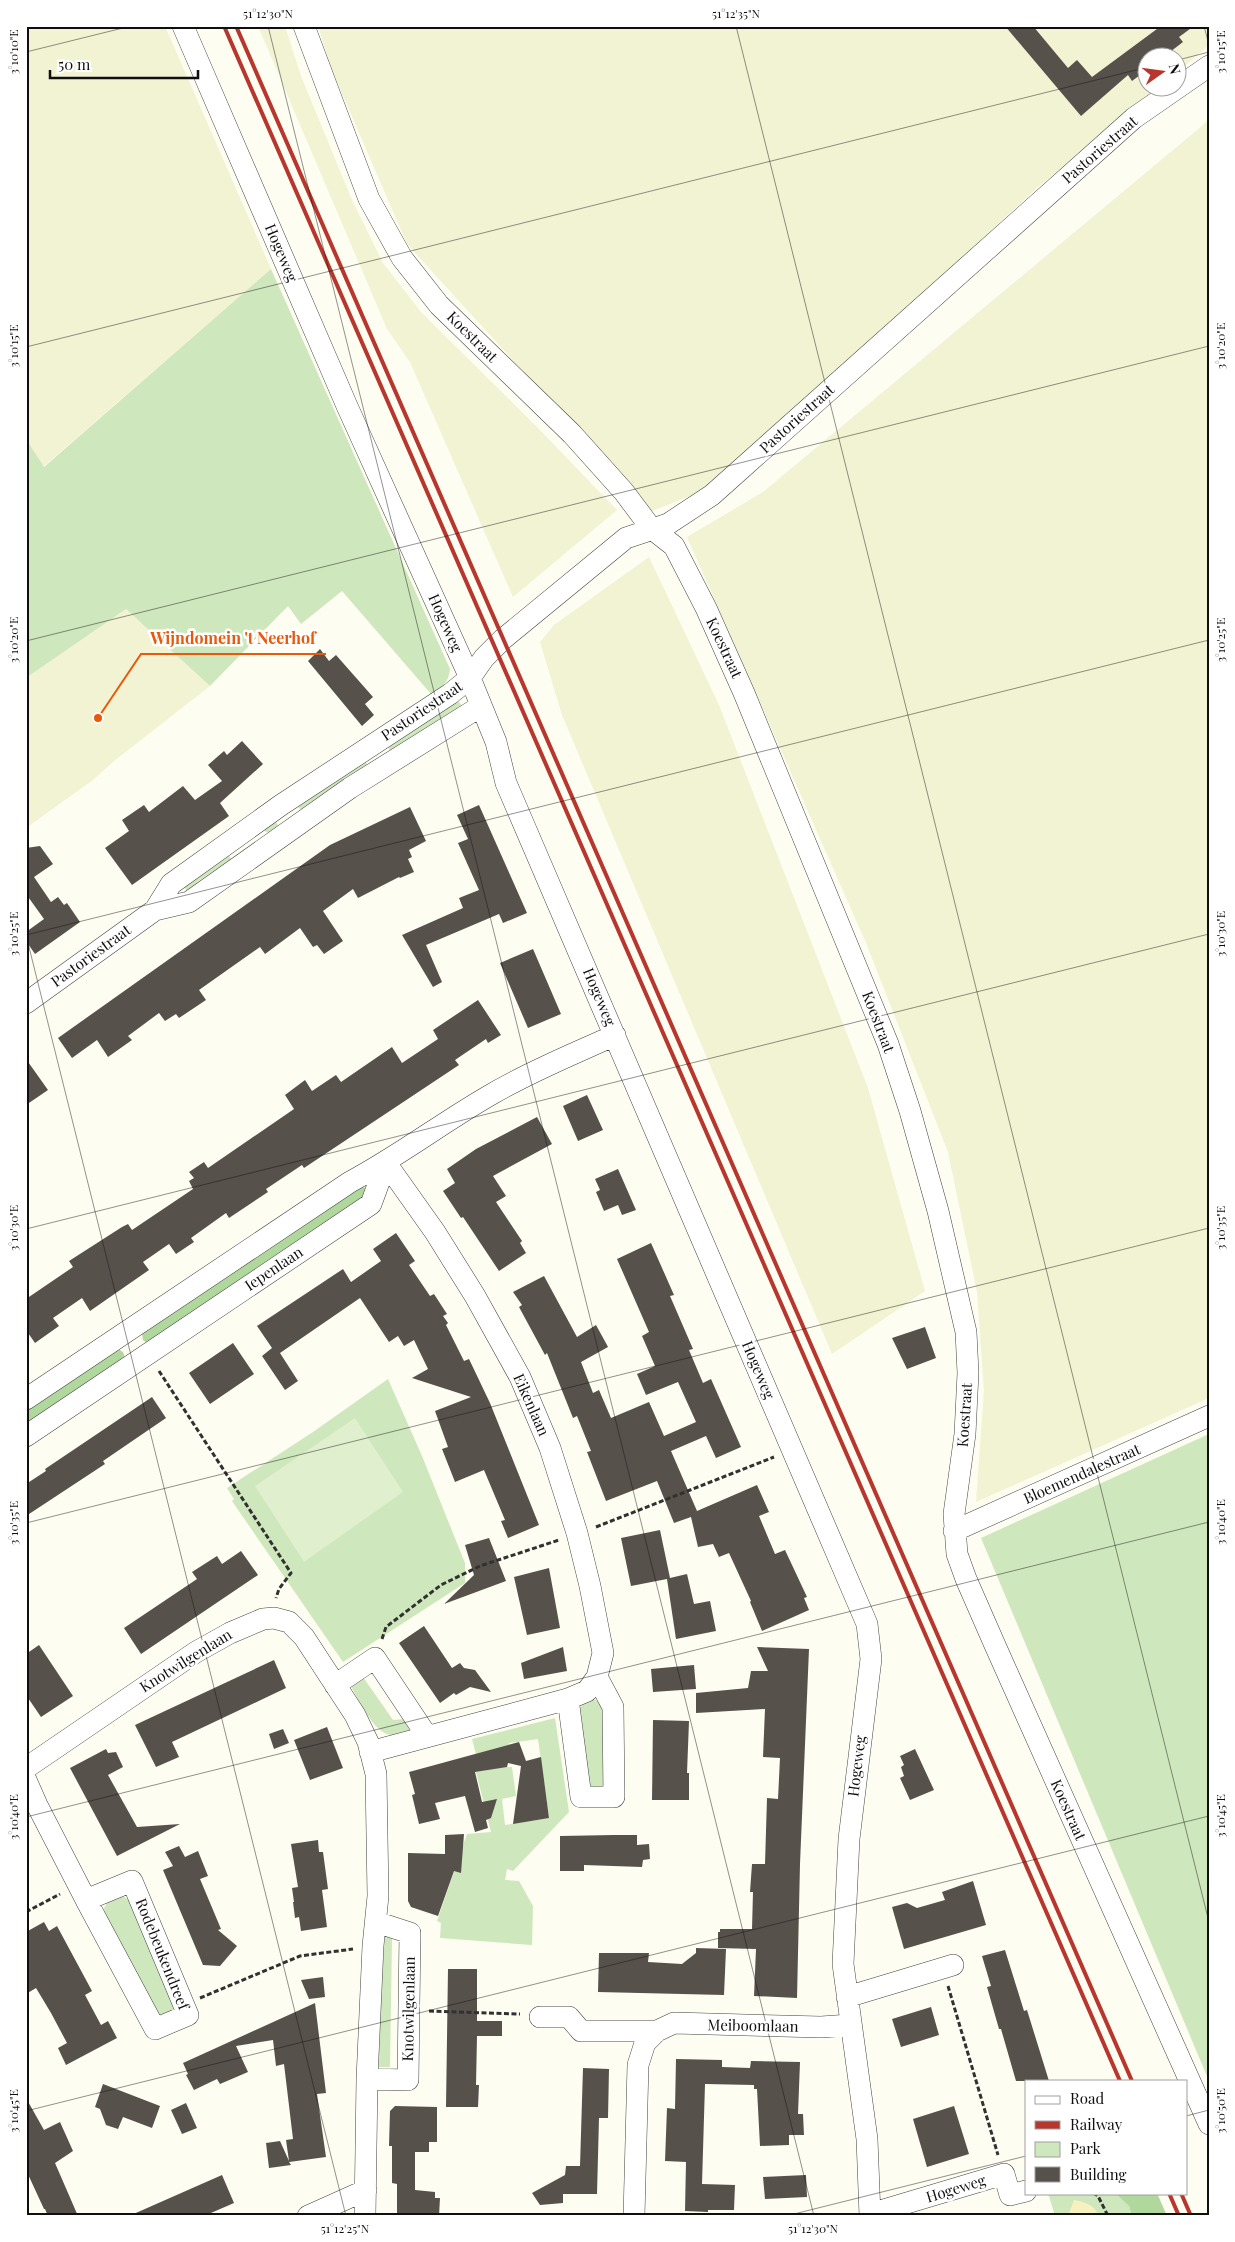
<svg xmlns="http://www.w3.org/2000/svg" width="1235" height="2242" font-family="'Playfair Display',serif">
<rect width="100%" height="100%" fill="#fefdf1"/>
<path fill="#f2f3d2" d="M26,26H165L271,269L43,467L26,439Z
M258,26H285L301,76L352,200L383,263L421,312L536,426L617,510L513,597L410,362L387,329Z
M318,26H1209V45L1178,72V58H1148V88H1160L1038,187L713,487L652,511L571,424L407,244L331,68Z
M1209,120V1398L976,1502L984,1391L977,1292L948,1152L866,943L687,537L763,492Z
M649,557L719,705L868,1088L925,1291L832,1354L562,715L540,642L554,625Z
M126,609L210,686L114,761L93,780L26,828V678Z"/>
<path fill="#cee7bc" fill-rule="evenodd" d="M271,269L450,669C449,683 441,687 431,694L342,591L301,624L288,606L210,686L126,609L26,678V439L44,467Z
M457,699L462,706L390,751L387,744Z
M365,761L368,766L303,811L298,807Z
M269,820H274L278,825L279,830L276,834L266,832L263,829L228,854L231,859L197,882L194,892H187L183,884L186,880Z
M388,1379L422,1456L465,1563V1583L343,1662L232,1501L234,1499L227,1488L313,1432Z
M1209,1434V2081L981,1538Z
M363,1677L393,1720L405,1719L410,1731C405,1732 397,1736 391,1735C373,1733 359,1699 350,1685Z
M591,1700H596L603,1706L605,1783L602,1787H591L589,1785L579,1709L582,1705Z
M555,1718L569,1812L513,1871L507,1869L505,1880L519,1881L533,1906L532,1945L440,1938L441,1923L437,1921L467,1834L491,1832L476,1772L491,1769L476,1754L472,1739ZM538,1739L549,1818L505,1825L502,1799L516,1796L512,1767H506V1757L511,1756L509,1743Z
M121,1895L131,1901L175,2006L174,2009L164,2016L158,2014L105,1915L104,1908L110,1898Z
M385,1936L392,1937L390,2067H379L380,1998Z
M1048,2193H1115L1129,2206L1132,2216H1055Z"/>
<path fill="#b0d79c" d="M361,1186L367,1189L368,1194L147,1343L143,1340L142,1334Z
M118,1349L123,1352L125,1358L26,1427V1409Z
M1115,2193H1157L1167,2216H1132L1129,2206Z"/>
<path fill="#f7f1c0" d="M1074,2200C1084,2202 1096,2205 1098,2216H1068Z"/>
<path fill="#e0efcd" d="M355,1418L403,1492L304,1562L255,1486Z"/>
<path fill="#57514c" d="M1005,26H1033L1068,68L1077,60L1092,77L1161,26H1194L1179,37L1183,42L1162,58H1148V69L1132,81L1128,75L1081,116Z
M320,649L329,661L336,655L373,697L365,704L374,715L362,726L308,661Z
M242,741L263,764L220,803L229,816L132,885L105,848L129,831L122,820L144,805L149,812L183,786L195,800L222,781L208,765L224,751L227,755Z
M479,805L527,913L503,923L499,914L426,945L442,982L433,987L402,935L463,908L459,898L479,890L458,843L468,839L457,815Z
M410,807L426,841L409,850L412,857L408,859L414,872L400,878L399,877L358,898L353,889L323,911L343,941L324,954L317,945L313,947L300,928L265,954L260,947L199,990L206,1000L179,1018L176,1014L165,1021L159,1013L128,1036L132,1040L108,1057L97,1040L72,1058L58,1038L330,845Z
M40,846L53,864L34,877L51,902L58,897L64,905L67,903L80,922L35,954L26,941V932L44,919L26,894V848Z
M533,949L561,1014L528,1028L500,963Z
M478,1000L501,1035L488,1043L486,1039L455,1060L459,1065L304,1168L302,1165L266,1189L268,1192L229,1218L226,1213L191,1238L194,1242L176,1254L169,1244L143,1262L149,1270L90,1311L82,1298L53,1318L59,1326L35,1343L26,1330V1299L73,1267L69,1261L122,1227L128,1224L132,1230L193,1189L189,1181L194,1178L189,1172L204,1162L208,1168L294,1109L285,1095L305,1080L312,1091L336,1075L341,1082L392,1047L402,1063L438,1039L433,1030Z
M26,1059L48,1090L26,1105Z
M587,1095L603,1130L578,1141L563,1106Z
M537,1117L552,1144L493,1176L506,1196L496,1202L522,1241L520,1243L526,1253L499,1271L463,1217L461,1218L443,1191L455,1183L447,1169L476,1149Z
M618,1169L636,1210L622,1215L618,1205L604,1211L596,1192L600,1190L595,1179Z
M396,1233L415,1261L409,1265L430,1296L434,1294L447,1314L443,1316L448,1323L446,1325L464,1361L469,1359L490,1403L539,1525L508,1538L501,1521L505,1520L484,1470L455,1482L442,1449L448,1447L435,1411L471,1397L412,1378L428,1369L414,1340L404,1346L398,1336L389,1342L360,1298L280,1353L298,1381L285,1390L262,1356L272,1348L257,1326L343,1269L351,1282L381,1261L373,1249Z
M651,1243L674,1295L670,1296L693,1349L689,1350L703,1383L711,1379L741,1447L716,1458L706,1436L671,1451L697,1511L757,1485L769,1512L759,1516L775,1554L785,1550L807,1597L804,1598L809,1610L762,1631L750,1602L751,1601L729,1553L719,1557L713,1544L698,1547L691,1517L674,1523L657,1481L606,1501L587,1452L591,1451L577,1416L573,1418L547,1353L545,1355L519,1307L522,1305L513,1292L544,1276L577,1337L596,1325L607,1345L608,1347L581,1362L593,1393L599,1390L611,1418L649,1402L664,1436L696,1422L678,1382L646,1395L637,1374L655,1366L642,1336L649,1332L617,1259Z
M925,1327L936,1358L907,1369L892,1338Z
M233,1343L254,1374L210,1404L189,1373Z
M152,1397L166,1418L103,1461L105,1464L26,1516V1484L46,1471L45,1469Z
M660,1530L670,1578L687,1574L694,1604L710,1601L716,1631L676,1639L667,1579L631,1586L621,1538Z
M489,1538L506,1581L444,1604L474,1575L465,1545Z
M241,1551L258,1575L141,1654L124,1628L197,1579L192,1572L217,1556L222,1564Z
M549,1568L560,1628L527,1635L514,1577Z
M424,1626L452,1668L460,1663L464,1668L475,1670L491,1692L470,1687L456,1695L454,1693L440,1703L399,1643Z
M39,1645L73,1696L41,1717L26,1695V1654Z
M563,1647L567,1671L524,1679L521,1663Z
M757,1647L809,1649L800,1864L797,1998L754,1996L756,1949L718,1948V1932H720V1929H752L753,1892H750L752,1864H765L767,1798L778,1799L780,1758L763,1757L765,1709L696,1713V1693L748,1688L751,1671H768Z
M274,1660L286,1688L172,1742L179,1757L156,1767L135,1725Z
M694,1665L696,1689L653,1692L651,1669Z
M653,1720L689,1721L687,1773H689V1800H652Z
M327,1727L343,1768L310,1780L294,1740Z
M283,1729L289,1743L274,1749L269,1734Z
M519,1742L526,1761L541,1757L549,1818L513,1824L521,1766L508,1763L507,1767L475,1772L482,1802L497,1799L491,1818L486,1820L488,1828L475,1832L465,1796L435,1803L440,1819L419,1824L412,1795L415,1794L409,1772Z
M106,1749L108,1753L116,1752L123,1767L108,1775L137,1827L180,1824L117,1856L70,1768Z
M915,1749L934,1790L910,1800L900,1778L904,1776L901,1767L904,1765L900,1756Z
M464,1834L461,1873L454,1871L438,1916L411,1907L408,1901V1853L445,1854V1835Z
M614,1835H637V1845L649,1844L650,1859L643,1860L642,1867L584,1865V1871H560V1836Z
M318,1840L319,1852H323L328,1889L322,1890L327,1927L301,1931L299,1917L295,1918L293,1902H294L292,1888L298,1887L291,1844Z
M179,1846L185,1857L198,1851L208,1876L200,1879L221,1929L218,1930L237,1946L220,1966L203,1965L163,1870L173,1866L165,1852Z
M973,1881L986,1925L904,1949L892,1907L907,1903L917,1908L945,1900L942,1892Z
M44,1922L49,1931L57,1926L92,1991L85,1995L101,2025L108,2021L117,2038L66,2065L58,2048L67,2043L51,2013L36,1988L26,1994V1932Z
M696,1948L726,1949L724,1995L598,1992L599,1953H649L648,1962L682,1964L696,1953Z
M1005,1950L1024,2011L1027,2010L1049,2081H1016L1001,2029H999L987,1987L991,1986L982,1956Z
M448,1969H477V2021H502V2036H477L476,2085H479L478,2107H446Z
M323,1977L325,1997L309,1999L301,1980Z
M315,2003L326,2093L317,2094L326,2157L289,2162L291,2165L269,2168L266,2143L280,2141L289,2161L286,2140L293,2139L284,2064L276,2066L273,2040L236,2046L248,2072L220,2084L217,2079L194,2090L186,2075L188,2074L183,2063Z
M931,2007L939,2035L901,2047L892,2019Z
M676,2059L722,2060V2067L750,2068L751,2061L800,2062L798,2114H803L804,2135H789V2145L760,2146L757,2089H754V2085L705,2084L702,2184L735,2185L734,2210H708V2212L685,2211L686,2162L665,2161L667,2108L675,2109Z
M583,2068L609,2069L608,2118H599L597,2194H563V2203L540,2205L532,2193L565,2175L566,2166H580Z
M103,2084L160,2106L152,2128L123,2117L118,2129L106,2125L100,2109L95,2107Z
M26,2098L44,2130L60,2122L73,2151L55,2163L78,2216H48L45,2209H44L26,2170Z
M186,2103L197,2128L182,2134L171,2110Z
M395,2106L437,2107V2142H429V2152H415V2190L435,2192V2198H440L439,2216H397V2184L392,2183V2146H389L390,2111Z
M954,2106L969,2154L927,2167L913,2119Z
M222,2175L234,2203L204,2216H129Z
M806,2175L807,2197L765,2199L763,2177Z"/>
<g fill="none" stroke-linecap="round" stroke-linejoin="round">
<defs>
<path id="minor" d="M183,26L347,406L470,678L496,742L506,783L867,1624L871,1659L849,1839L843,1964L867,2139L870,2216
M304,26L369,199L402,258L439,305L572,434L624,492L651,528L674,546L706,608L744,693L888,1044L910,1111L938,1211L966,1332L968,1373L965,1434L954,1514L957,1554L966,1579L994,1643L1209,2124
M155,910L171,884L281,805L450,694L470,678L484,658L503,639L626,538L668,524L712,495L1134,118L1209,66
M26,1003L155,910L189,902L350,788L481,706
M386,1163L435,1232L475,1296L520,1377L550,1448L577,1533L590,1586L603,1653L597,1677L613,1707L614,1797H581L568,1699
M26,1399L350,1182C399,1156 443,1122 492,1094C531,1071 574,1054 615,1035
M26,1436L371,1204L386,1163
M954,1531L1209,1416
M335,1685L375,1658L427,1736
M370,1752L568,1699L587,1691L597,1677
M26,1768L196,1652L230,1633L263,1619L274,1618L289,1622L304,1637L355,1715L368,1742L376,1774L378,1896L373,1946L367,2079L365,2216
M26,1780L37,1805L86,1900
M132,1881L188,2015L155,2029L86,1900Z
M847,1997L953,1965
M540,2017H569L581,2031H657L674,2023L821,2027L850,2025
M367,2079L408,2080L410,1933L376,1922
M870,2214L1004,2174L1010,2195L1026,2191
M308,2216L366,2190
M634,2216L638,2065L645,2043L657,2031"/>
</defs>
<use href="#minor" stroke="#424242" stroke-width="22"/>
<path stroke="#313131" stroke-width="3" stroke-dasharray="5 2.5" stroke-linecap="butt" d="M159,1371L291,1573L279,1589L276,1598
M596,1527L774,1457
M382,1639L386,1627L441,1585L480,1566L559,1540
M26,1912L60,1894
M948,1986L998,2155
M200,1998L300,1956L353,1949
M429,2011L520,2014
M1093,2193L1098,2196L1108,2216"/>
<use href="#minor" stroke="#fff" stroke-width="21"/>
<path stroke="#b7372e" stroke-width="4" d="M224,26L1120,2081
M236,26L1132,2081
M1169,2193L1179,2216
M1181,2193L1191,2216"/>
</g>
<path fill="none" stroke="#0f0f0f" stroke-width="1" stroke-opacity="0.45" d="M268,26L814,2216M736,26L1209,1922M1204,26L1209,45M26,52L131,26M1178,60L1209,52M26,347L1148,67M26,641L1209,346M26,935L1209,640M26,935L346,2216M26,1229L1209,934M26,1523L1209,1228M26,1817L1209,1522M26,2111L1209,1816M1186,2116L1209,2110M786,2216L1026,2156"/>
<g text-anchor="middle" stroke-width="5" stroke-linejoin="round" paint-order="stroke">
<g font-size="15" fill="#0f0f0f" stroke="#fff">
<text transform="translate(1100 150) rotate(-41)" y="5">Pastoriestraat</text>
<text transform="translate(281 253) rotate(67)" y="5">Hogeweg</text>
<text transform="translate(472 337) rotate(45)" y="5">Koestraat</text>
<text transform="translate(797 419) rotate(-42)" y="5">Pastoriestraat</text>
<text transform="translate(445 623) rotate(66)" y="5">Hogeweg</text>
<text transform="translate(724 648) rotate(65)" y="5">Koestraat</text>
<text transform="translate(422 711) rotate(-34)" y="5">Pastoriestraat</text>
<text transform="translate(91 956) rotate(-36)" y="5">Pastoriestraat</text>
<text transform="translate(599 997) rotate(67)" y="5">Hogeweg</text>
<text transform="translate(878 1022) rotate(69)" y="5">Koestraat</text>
<text transform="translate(274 1269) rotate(-34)" y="5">Iepenlaan</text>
<text transform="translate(758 1370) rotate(67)" y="5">Hogeweg</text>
<text transform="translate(531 1405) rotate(66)" y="5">Eikenlaan</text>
<text transform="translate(965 1415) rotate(-86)" y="5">Koestraat</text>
<text transform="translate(1082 1474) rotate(-24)" y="5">Bloemendalestraat</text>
<text transform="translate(186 1661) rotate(-32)" y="5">Knotwilgenlaan</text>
<text transform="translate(857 1766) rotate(-83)" y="5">Hogeweg</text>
<text transform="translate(1068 1810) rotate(66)" y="5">Koestraat</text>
<text transform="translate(162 1954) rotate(68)" y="5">Rodebeukendreef</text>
<text transform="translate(409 2009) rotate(-89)" y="5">Knotwilgenlaan</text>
<text transform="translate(753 2026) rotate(1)" y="5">Meiboomlaan</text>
<text transform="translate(956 2189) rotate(-17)" y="5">Hogeweg</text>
</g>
</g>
<path fill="none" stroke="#e8590c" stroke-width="2" d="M98 718L141 654H326"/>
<circle fill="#e8590c" stroke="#fff" stroke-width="2" cx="98" cy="718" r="5"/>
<g font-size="16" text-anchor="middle" font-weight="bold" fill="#e8590c" stroke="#fff" stroke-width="5" stroke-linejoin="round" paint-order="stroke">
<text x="233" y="644">Wijndomein 't Neerhof</text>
</g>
<rect width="1235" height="2242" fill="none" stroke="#ffffff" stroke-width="55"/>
<rect x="1025" y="2080" width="162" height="115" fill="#ffffff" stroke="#9f9f9f"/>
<rect x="1035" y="2096" width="25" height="8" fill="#ffffff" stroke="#9f9f9f"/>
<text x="1070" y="2104" font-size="15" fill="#0f0f0f">Road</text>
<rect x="1035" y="2121" width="25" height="8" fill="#b7372e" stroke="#9f9f9f"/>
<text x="1070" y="2130" font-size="15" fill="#0f0f0f">Railway</text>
<rect x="1035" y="2142" width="25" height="15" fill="#cee7bc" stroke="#9f9f9f"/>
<text x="1070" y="2154" font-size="15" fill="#0f0f0f">Park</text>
<rect x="1035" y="2167" width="25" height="15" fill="#57514c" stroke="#9f9f9f"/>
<text x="1070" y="2180" font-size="15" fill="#0f0f0f">Building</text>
<g transform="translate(1162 72) rotate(76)"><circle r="24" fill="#ffffff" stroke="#9f9f9f"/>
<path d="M0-4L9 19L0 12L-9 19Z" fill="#b7372e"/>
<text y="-8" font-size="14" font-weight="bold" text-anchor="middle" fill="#0f0f0f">N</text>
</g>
<path d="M50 70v8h148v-8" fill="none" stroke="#0f0f0f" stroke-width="2.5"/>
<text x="58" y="70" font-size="15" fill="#0f0f0f" stroke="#ffffff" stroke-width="4" paint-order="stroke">50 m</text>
<rect x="28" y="28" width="1180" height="2186" fill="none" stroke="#0f0f0f" stroke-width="2"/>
<g font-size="12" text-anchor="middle" fill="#0f0f0f">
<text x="268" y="18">51°12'30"N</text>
<text x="736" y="18">51°12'35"N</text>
<text transform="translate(1221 52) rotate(-90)" y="4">3°10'15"E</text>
<text transform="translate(14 52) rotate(-90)" y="4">3°10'10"E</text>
<text transform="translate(1221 346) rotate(-90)" y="4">3°10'20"E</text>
<text transform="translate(14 346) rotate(-90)" y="4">3°10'15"E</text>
<text transform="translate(1221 640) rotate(-90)" y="4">3°10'25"E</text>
<text transform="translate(14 640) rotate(-90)" y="4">3°10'20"E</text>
<text transform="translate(1221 934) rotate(-90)" y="4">3°10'30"E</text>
<text transform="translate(14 934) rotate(-90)" y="4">3°10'25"E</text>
<text transform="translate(1221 1228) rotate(-90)" y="4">3°10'35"E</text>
<text transform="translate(14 1228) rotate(-90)" y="4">3°10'30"E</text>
<text transform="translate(1221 1522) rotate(-90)" y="4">3°10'40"E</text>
<text transform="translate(14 1523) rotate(-90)" y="4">3°10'35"E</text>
<text transform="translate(1221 1816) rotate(-90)" y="4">3°10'45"E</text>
<text transform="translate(14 1817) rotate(-90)" y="4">3°10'40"E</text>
<text transform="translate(1221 2111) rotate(-90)" y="4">3°10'50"E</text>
<text transform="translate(14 2111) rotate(-90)" y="4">3°10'45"E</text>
<text x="345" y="2233">51°12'25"N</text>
<text x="813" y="2233">51°12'30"N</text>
</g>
</svg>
